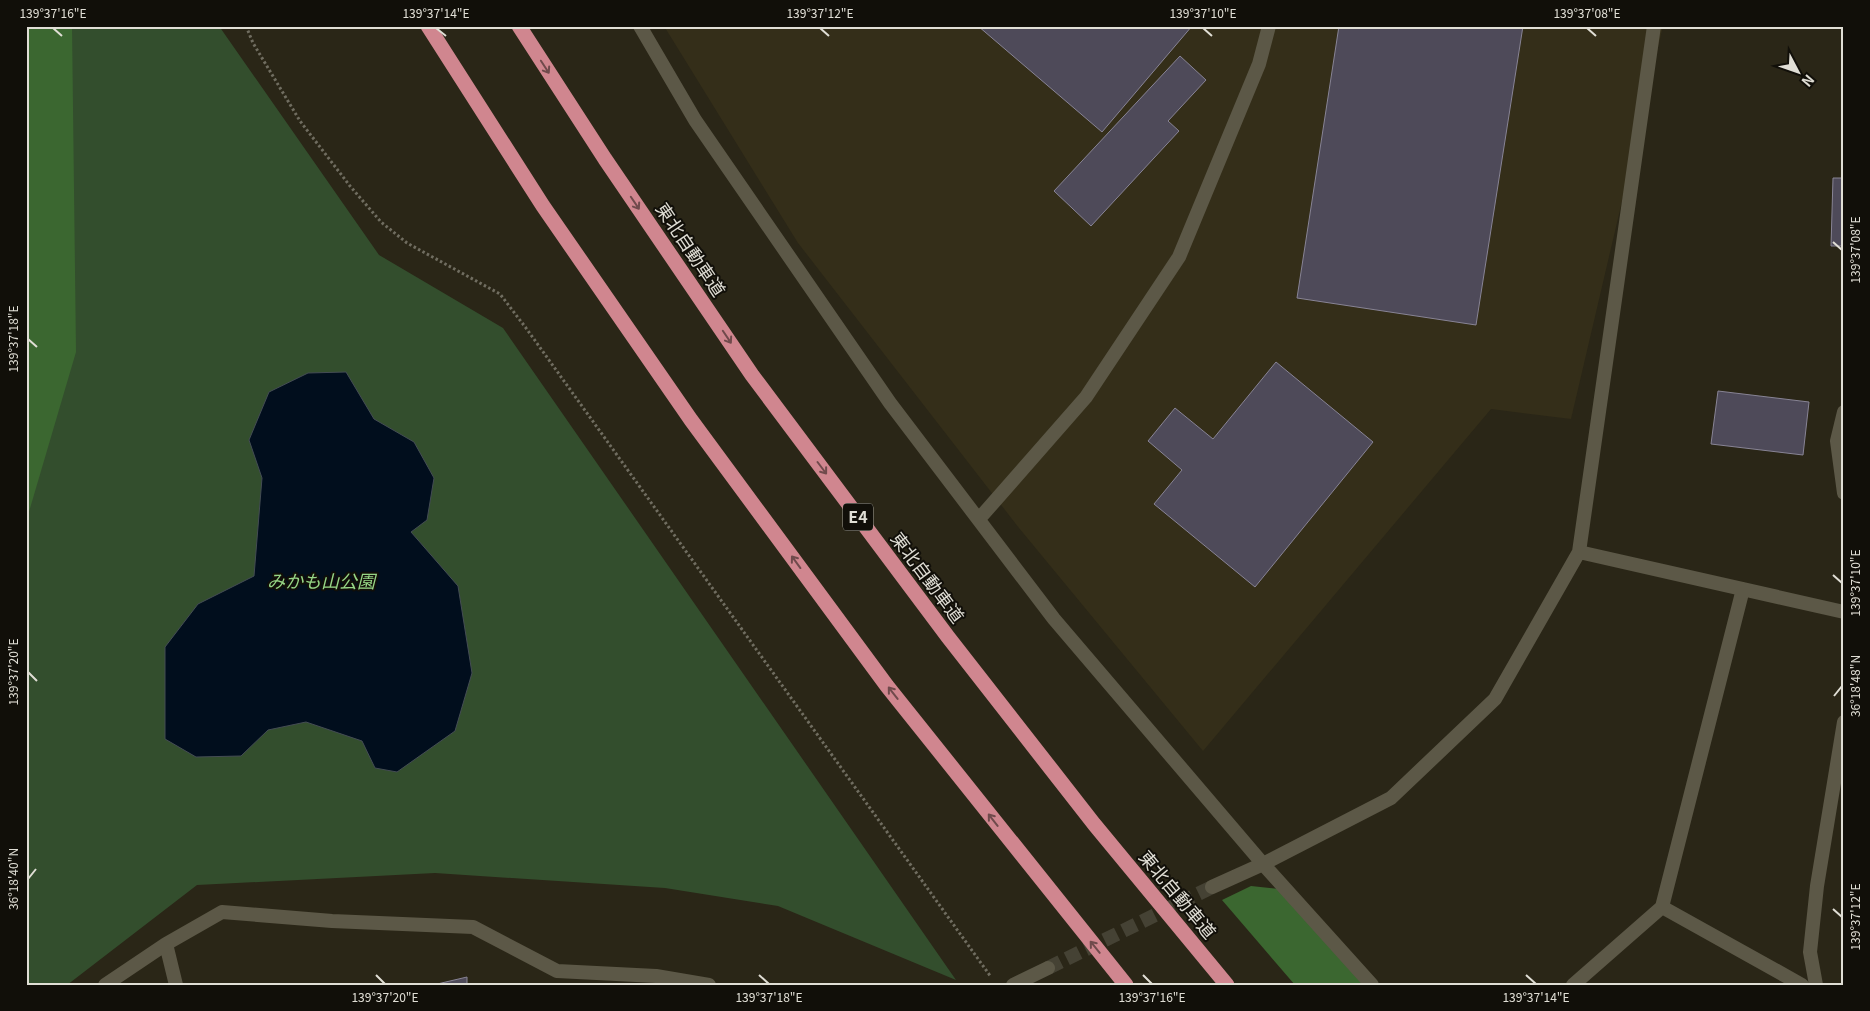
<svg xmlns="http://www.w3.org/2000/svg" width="1870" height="1011" font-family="Georgia,'Noto Sans JP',serif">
<rect width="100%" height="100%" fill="#2a2617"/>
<path fill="#342e19" d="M664,26H1663L1571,419L1491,409L1203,751L1019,528L798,243Z"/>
<path fill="#334e2d" d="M26,26H219L379,255L503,328L956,980L778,906L665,888L435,873L197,885L67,985H26Z"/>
<path fill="#3b6730" d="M26,26H72L76,352L26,522Z
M1251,886L1279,889L1364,985H1295L1222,900Z"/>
<path fill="#010e1d" stroke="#444c54" d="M346,372L374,419L414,442L434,478L427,520L411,532L458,586L472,673L455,731L397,772L375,768L362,741L306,722L268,730L241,756L196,757L165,739V647L198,604L254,576L262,478L249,440L269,392L308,373Z"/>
<path fill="#4e4a59" stroke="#888495" d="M978,26H1192L1102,132Z
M1339,26H1523L1476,325L1297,298Z
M1180,56L1206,80L1168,121L1179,131L1091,226L1054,191Z
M1833,178H1844V246H1831Z
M1276,362L1373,442L1255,587L1154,504L1182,470L1148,441L1175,408L1213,439Z
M1718,391L1809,402L1803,455L1711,444Z
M467,977V985H433Z"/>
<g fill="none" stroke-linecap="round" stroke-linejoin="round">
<path stroke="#454234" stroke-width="14" stroke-dasharray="14 7" stroke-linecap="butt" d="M1048,968L1212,887"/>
<path stroke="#706d60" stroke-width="3" stroke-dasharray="2.5 2.5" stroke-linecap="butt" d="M246,26L253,43L300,121L350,186L381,222L407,243L500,294L526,328L991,977"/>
<path stroke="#5c5847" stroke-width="14" d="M640,26L695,120L890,403L1054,619L1263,864L1372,985
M1844,412L1837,441L1844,493
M979,519L1086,397L1179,257L1259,64L1269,26
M1579,552L1844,612
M1212,887L1263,864L1391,798L1495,699L1579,552L1654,26
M1662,907L1802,985
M166,944L176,985
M105,985L166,944L222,912L332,921L473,927L557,971L656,976L709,985
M1013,985L1048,968
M1573,985L1662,907L1743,589
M1816,985L1810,952L1817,886L1844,722"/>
<path stroke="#d0868f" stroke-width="15" d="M428,26L543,206L691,420L887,686L1126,985
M519,26L605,159L752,375L948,637L1094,824L1227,985"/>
</g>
<defs><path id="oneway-shaft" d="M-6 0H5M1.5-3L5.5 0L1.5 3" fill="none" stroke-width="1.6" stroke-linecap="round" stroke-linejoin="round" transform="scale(1.25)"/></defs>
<g stroke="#704a4c">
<use href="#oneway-shaft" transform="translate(545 67) rotate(57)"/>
<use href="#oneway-shaft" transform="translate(635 203) rotate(56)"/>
<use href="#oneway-shaft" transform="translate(727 337) rotate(56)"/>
<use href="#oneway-shaft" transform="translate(822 468) rotate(53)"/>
<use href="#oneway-shaft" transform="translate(796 562) rotate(-126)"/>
<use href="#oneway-shaft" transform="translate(893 693) rotate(-128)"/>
<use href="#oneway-shaft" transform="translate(993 820) rotate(-128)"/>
<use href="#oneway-shaft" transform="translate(1095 947) rotate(-129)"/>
</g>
<path fill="none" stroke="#e0ded5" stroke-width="2" d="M53,28L62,36M436,28L446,36M820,28L829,36M1203,28L1212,36M1587,28L1596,36M1833,242L1842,250M28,339L37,347M1833,575L1842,583M28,672L37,681M1834,696L1842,686M28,879L36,869M1833,909L1842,917M376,975L385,984M759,975L769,984M1143,975L1152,984M1526,975L1536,984"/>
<g text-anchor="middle" stroke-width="4" stroke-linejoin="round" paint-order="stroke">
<rect fill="#110f09" stroke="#a2a098" stroke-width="1" x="843" y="503.5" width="30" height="27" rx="4"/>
<g font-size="16" font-weight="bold" fill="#e0ded5">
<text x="858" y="523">E4</text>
</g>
<g font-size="18" fill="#e0ded5" stroke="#110f09">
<text transform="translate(690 250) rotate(56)" y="6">東北自動車道</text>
<text transform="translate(927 578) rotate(53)" y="6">東北自動車道</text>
<text transform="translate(1177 895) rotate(50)" y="6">東北自動車道</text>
</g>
<g font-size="18" font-style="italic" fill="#96d686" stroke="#110f09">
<text x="321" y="588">みかも山公園</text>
</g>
</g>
<rect width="1870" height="1011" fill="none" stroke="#110f09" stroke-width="55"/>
<g transform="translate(1798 72) rotate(131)" stroke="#110f09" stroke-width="4" paint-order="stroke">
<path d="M0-4L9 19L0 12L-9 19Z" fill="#e0ded5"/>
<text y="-8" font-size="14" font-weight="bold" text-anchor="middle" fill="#e0ded5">N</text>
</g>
<rect x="28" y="28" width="1814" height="956" fill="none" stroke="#e0ded5" stroke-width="2"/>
<g font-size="12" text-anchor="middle" fill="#e0ded5">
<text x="53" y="18">139°37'16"E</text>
<text x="436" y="18">139°37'14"E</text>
<text x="820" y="18">139°37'12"E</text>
<text x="1203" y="18">139°37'10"E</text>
<text x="1587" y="18">139°37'08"E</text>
<text transform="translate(1856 250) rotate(-90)" y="4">139°37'08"E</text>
<text transform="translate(14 339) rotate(-90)" y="4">139°37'18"E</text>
<text transform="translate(1856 583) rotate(-90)" y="4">139°37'10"E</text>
<text transform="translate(14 672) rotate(-90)" y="4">139°37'20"E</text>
<text transform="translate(1856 686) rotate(-90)" y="4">36°18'48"N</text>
<text transform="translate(14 879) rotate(-90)" y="4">36°18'40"N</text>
<text transform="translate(1856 917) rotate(-90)" y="4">139°37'12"E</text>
<text x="385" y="1002">139°37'20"E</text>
<text x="769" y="1002">139°37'18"E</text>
<text x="1152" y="1002">139°37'16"E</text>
<text x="1536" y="1002">139°37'14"E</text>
</g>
</svg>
